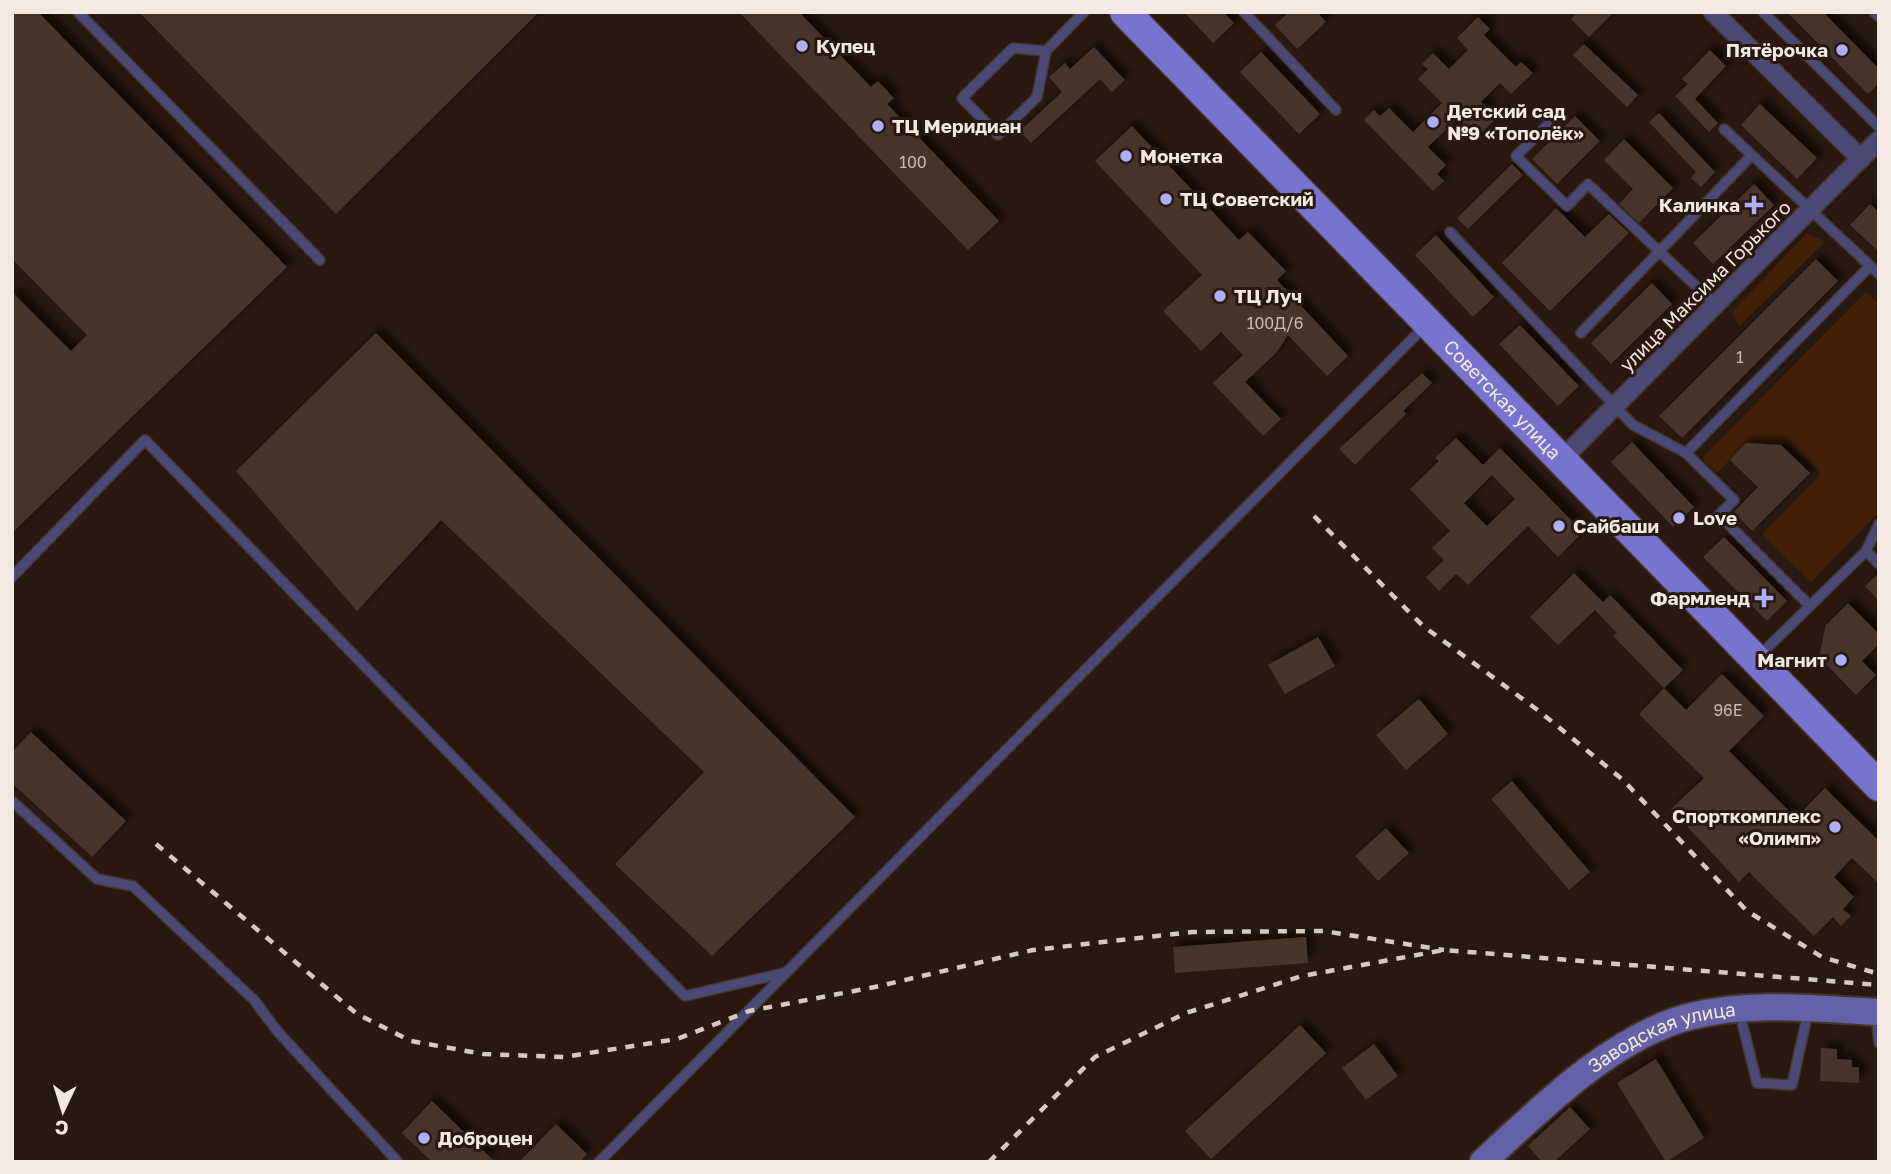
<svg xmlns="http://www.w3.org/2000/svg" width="1891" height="1174" font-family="'Golos Text',sans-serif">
<defs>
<filter id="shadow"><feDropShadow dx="6" dy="-6" stdDeviation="3.5" flood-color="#0009"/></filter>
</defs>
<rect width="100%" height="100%" fill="#281910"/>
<path fill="#422008" d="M1807,233L1825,242L1739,326L1732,312Z
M1866,292L1879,304V512L1811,582L1762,534L1821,474L1791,445L1746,443L1717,473L1702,458Z"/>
<path fill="#46352b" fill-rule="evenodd" filter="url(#shadow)" d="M12,12H38L287,267L12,533V292L71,351L87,335L12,259Z
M139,12H539L336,214Z
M739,12H799L871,87L878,81L894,98L887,104L999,221L968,250Z
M1184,12H1223L1234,23L1213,43Z
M1289,12H1317L1326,22L1297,49L1275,25Z
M1578,12H1614L1589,37L1571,19Z
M1787,12H1823L1879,69V83L1868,94Z
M1478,17L1490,29L1484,35L1516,67L1521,62L1533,73L1511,94L1500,83L1481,102L1497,118L1476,138L1457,119L1428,147L1446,165L1437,174L1444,181L1433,191L1364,120L1374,110L1380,116L1389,108L1413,132L1442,103L1418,79L1428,69L1422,64L1433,53L1449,69L1468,50L1457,38Z
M1584,44L1638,95L1627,107L1573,55Z
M1094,47L1125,80L1112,92L1100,79L1031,143L1020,131L1062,92L1049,77L1065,63L1070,69Z
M1710,50L1726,66L1695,99L1718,123L1709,132L1675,96L1688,84L1682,79Z
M1261,52L1320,114L1299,134L1240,72Z
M1760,104L1817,158L1797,179L1741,125Z
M1659,113L1715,172L1701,187L1691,178L1696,172L1649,122Z
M1575,116L1600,141L1557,184L1532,159Z
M1132,126L1239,240L1248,232L1286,271L1277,280L1348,356L1327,376L1288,335L1276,353L1245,382L1281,419L1263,436L1213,383L1243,355L1221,332L1201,351L1163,311L1202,275L1095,161Z
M1624,139L1673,188L1639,223L1619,204L1633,189L1604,160Z
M1512,164L1523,175L1468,229L1457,218Z
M1754,184L1774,205L1713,264L1693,243Z
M1870,204L1879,212V252L1850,225Z
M1556,208L1585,237L1609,214L1629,233L1550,311L1502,263Z
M1436,235L1494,297L1473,317L1415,255Z
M1816,259L1838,281L1682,438L1659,416Z
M1652,283L1672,304L1611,364L1591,343Z
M1520,325L1579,386L1558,406L1499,344Z
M376,333L855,817L712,956L615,864L704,772L441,520L357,611L236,471Z
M1422,373L1432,383L1403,411L1406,414L1355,465L1339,449Z
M1456,438L1483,465L1500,448L1583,532L1558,557L1528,526L1468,585L1456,574L1439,591L1426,577L1444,560L1432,548L1450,531L1410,489L1439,461L1435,458ZM1492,475L1515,499L1487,526L1464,503Z
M1632,442L1694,507L1673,527L1611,462Z
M1746,443L1781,445L1810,473L1752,531L1734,512L1758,487L1730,460Z
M1724,537L1787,601L1767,621L1703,557Z
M1574,573L1603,602L1610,595L1683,670L1664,688L1686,710L1722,674L1764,716L1729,751L1796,818L1825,788L1879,841V884L1852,858L1834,877L1854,897L1843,909L1851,916L1841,926L1833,917L1814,936L1749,872L1739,882L1671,809L1704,778L1639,714L1664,688L1613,636L1617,633L1595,610L1558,645L1530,617Z
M1879,573V601L1865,586Z
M1848,603L1879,634V644L1862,661L1876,675L1856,695L1819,657L1826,625Z
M1318,637L1335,666L1285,694L1268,665Z
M1419,699L1448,734L1406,770L1376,735Z
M31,732L126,821L92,857L12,783V752Z
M1512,781L1590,872L1569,890L1491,799Z
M1386,828L1409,853L1378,881L1355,856Z
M1306,937L1308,963L1175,973L1173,947Z
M1300,1025L1326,1053L1211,1159L1185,1131Z
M1374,1044L1398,1076L1366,1100L1342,1068Z
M1821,1048L1837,1049V1059L1852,1060V1067H1859V1083L1820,1081Z
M1656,1059L1704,1138L1666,1162L1617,1083Z
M432,1101L495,1162H432L402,1133Z
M1570,1107L1590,1129L1554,1162H1542L1528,1146Z
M556,1124L587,1154L580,1162H519Z"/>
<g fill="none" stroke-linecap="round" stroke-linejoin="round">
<defs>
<path id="lane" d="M78,12L320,260
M1244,12L1336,110
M1763,12L1879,127
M1874,12L1879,17
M1046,51L1013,48L962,98L998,135L1037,97L1046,51L1084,12
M1559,114L1516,156L1567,206L1588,184L1716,305
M1724,129L1879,274
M1450,232L1633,425L1686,453L1734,500L1719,515L1810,606
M1581,333L1751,156
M1686,453L1870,266
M1879,524L1866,551L1879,564
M12,577L145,440L685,996L784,973
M1759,656L1866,551
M12,801L97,879L133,886L254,1000L278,1032L398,1162
M1739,1010L1757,1083L1792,1085L1808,1012
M1876,1014L1879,1043
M599,1162L1424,327"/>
<path id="street" d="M1713,12L1861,159
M1561,460L1879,140"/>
<g id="secondary">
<path id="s1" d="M1483,1162C1540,1109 1614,1035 1692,1016C1752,1001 1818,1009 1879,1012"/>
</g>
<g id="primary">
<path id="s2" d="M1125,12L1879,786"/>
</g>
</defs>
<use href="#lane" stroke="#45362d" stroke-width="12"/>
<use href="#street" stroke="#45362d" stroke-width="21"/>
<use href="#secondary" stroke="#45362d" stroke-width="30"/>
<use href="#primary" stroke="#45362d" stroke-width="33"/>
<use href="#lane" stroke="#4a4975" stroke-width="9"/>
<use href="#street" stroke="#4a4975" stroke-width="18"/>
<use href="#secondary" stroke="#6461a7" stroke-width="26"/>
<use href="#primary" stroke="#7873cf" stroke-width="30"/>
<path stroke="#d5cac2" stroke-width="4.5" stroke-dasharray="9 9" stroke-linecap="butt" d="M1314,516L1423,626L1539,711L1623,780L1747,911L1822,957L1879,974
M156,844L357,1014L411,1041L483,1054L564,1057L677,1039L749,1011L875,987L1033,950L1192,932L1323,931L1444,950
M989,1162L1095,1057L1186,1013L1302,976L1444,950L1879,985"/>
</g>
<g fill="#afaefa" stroke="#281910" stroke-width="2.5">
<circle cx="802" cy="46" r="7"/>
<circle cx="1842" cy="50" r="7"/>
<circle cx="1433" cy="122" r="7"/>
<circle cx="878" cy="126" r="7"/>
<circle cx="1126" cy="156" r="7"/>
<circle cx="1166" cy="199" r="7"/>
<path d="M1750.5 194.5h7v7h7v7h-7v7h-7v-7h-7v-7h7z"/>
<circle cx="1220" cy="296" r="7"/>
<circle cx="1679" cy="518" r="7"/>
<circle cx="1559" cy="526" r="7"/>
<path d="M1760.5 587.5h7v7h7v7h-7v7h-7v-7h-7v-7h7z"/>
<circle cx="1841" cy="660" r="7"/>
<circle cx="1835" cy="827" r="7"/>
<circle cx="424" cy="1138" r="7"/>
</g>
<g text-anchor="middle" stroke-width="6" stroke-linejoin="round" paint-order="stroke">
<g font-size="16" fill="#c8bcb4">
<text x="913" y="168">100</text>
<text x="1275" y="329">100Д/6</text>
<text x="1740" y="363">1</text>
<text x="1728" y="716">96Е</text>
</g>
<g font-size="19" font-weight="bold" fill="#f4e9e2" stroke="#281910" text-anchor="start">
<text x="816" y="53">Купец</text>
<text x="1828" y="57" text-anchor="end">Пятёрочка</text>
<text x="1447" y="118">Детский сад<tspan x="1447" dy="22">№9 «Тополёк»</tspan></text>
<text x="892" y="133">ТЦ Меридиан</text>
<text x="1140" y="163">Монетка</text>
<text x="1180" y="206">ТЦ Советский</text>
<text x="1740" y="212" text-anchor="end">Калинка</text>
<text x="1234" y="303">ТЦ Луч</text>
<text x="1693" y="525">Love</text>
<text x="1573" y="533">Сайбаши</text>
<text x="1750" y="605" text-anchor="end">Фармленд</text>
<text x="1827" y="667" text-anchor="end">Магнит</text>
<text x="1821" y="823" text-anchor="end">Спорткомплекс<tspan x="1821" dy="22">«Олимп»</tspan></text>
<text x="438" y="1145">Доброцен</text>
</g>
<g font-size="19" fill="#f4e9e2" stroke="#281910">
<text transform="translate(1705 286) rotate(-45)" y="7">улица Максима Горького</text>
<text dy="7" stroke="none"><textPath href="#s2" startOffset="541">Советская улица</textPath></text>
<text dy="7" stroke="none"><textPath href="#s1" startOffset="222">Заводская улица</textPath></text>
</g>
</g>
<rect width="1891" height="1174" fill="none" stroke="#f4e9e2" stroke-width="28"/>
<g transform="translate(63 1111) rotate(184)" stroke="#281910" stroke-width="5" paint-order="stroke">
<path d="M0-5L12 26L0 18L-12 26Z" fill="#f4e9e2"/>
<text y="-10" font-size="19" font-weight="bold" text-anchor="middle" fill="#f4e9e2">С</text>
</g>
</svg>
